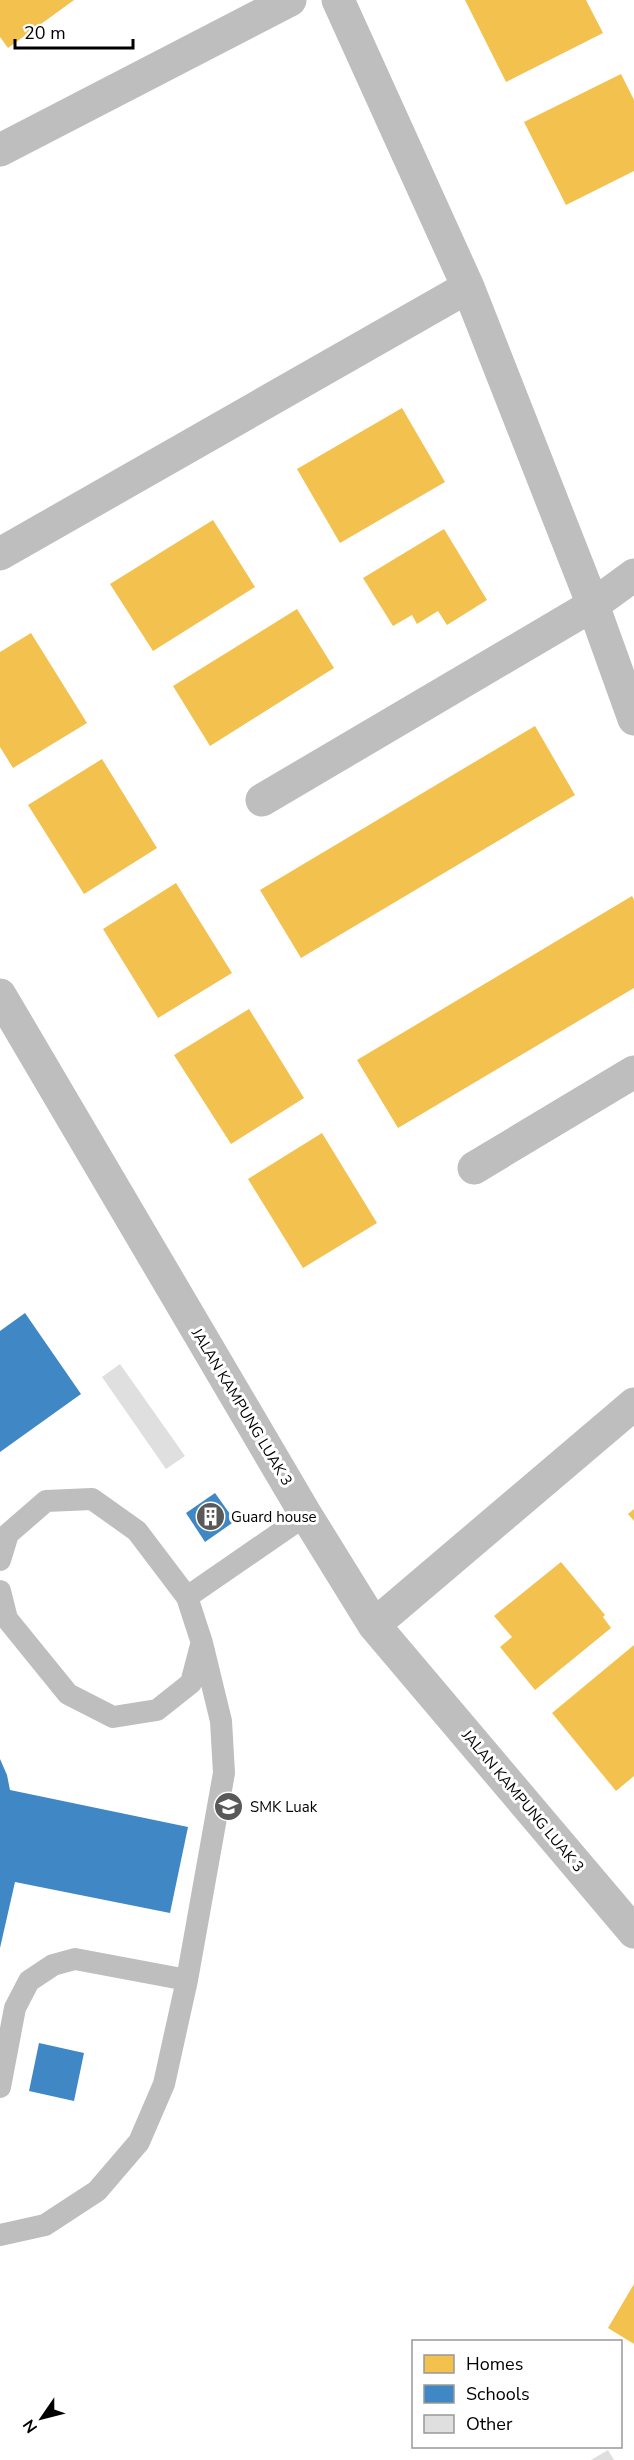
<svg xmlns="http://www.w3.org/2000/svg" width="634" height="2460" font-family="'Nunito Sans',sans-serif">
<rect width="100%" height="100%" fill="#fff"/>
<path fill="#f2c14e" d="M0,0H74L8,48L0,37Z
M465,0H586L603,33L506,82Z
M621,74L634,100V171L566,205L524,122Z
M402,408L445,482L340,543L297,469Z
M213,520L255,587L153,651L110,584Z
M444,529L487,600L447,625L438,611L417,624L412,615L393,626L363,578Z
M297,609L334,668L210,746L173,686Z
M31,633L87,723L13,768L0,747V652Z
M535,726L575,795L301,958L260,890Z
M102,759L157,848L84,894L28,805Z
M176,883L232,973L158,1018L103,929Z
M632,896L634,900V988L398,1128L357,1060Z
M249,1009L304,1098L231,1144L174,1055Z
M322,1133L377,1223L303,1268L248,1179Z
M634,1509V1521L628,1514Z
M561,1562L605,1615L603,1617L611,1628L535,1690L500,1647L512,1637L494,1616Z
M634,1645V1776L616,1791L552,1713Z
M634,2284V2344L608,2328Z"/>
<path fill="#3f88c5" d="M25,1313L81,1394L0,1452V1331Z
M215,1493L235,1521L205,1542L186,1513Z
M0,1759L7,1775L10,1790L188,1827L170,1913L15,1882L0,1948Z
M39,2043L84,2053L74,2101L29,2091Z"/>
<path fill="#dfdfdf" d="M120,1364L185,1456L166,1469L102,1377Z
M608,2450L614,2460H591Z"/>
<g fill="none" stroke-linecap="round" stroke-linejoin="round">
<path stroke="#bebebe" stroke-width="22" d="M0,1560L8,1534L46,1501L92,1499L137,1531L187,1597
M0,1591L7,1619L68,1694L113,1717L157,1710L191,1683L201,1645
M0,2087L15,2008L29,1981L53,1965L75,1959L187,1980
M0,2235L45,2225L97,2191L139,2142L164,2084L187,1980L224,1773L221,1721L202,1643L187,1597L306,1515"/>
<path stroke="#bebebe" stroke-width="33" d="M338,0L468,287L593,605L634,719
M0,150L290,0
M0,554L468,287
M262,800L593,605L634,575
M0,995L306,1515L374,1625L634,1932
M474,1168L634,1072
M374,1625L634,1404"/>
</g>
<defs>
<symbol id="building-disc" viewBox="-11 -11 22 22"><circle r="9.5" fill="#595959" stroke="#fff"/><path d="M-4-6H4V6H1V3H-1V6H-4ZM-2.5-4.3h1.7v1.8h-1.7ZM.8-4.3h1.7v1.8H.8ZM-2.5-1h1.7V.8h-1.7ZM.8-1h1.7V.8H.8Z" fill="#fff"/></symbol>
<symbol id="school-disc" viewBox="-11 -11 22 22"><circle r="9.5" fill="#595959" stroke="#fff"/><path d="M0-5L7-2L0 1L-7-2ZM-4 1L0 2.5L4 1V4Q0 6-4 4Z" fill="#fff"/></symbol>
</defs>
<g fill-rule="evenodd">
<use href="#building-disc" x="194" y="1500" width="33" height="33"/>
<use href="#school-disc" x="212" y="1790" width="33" height="33"/>
</g>
<g text-anchor="middle" stroke-width="6" stroke-linejoin="round" paint-order="stroke">
<g font-size="15" fill="#000" stroke="#fff">
<text transform="translate(242 1407) rotate(59)" y="5">JALAN KAMPUNG LUAK 3</text>
<text transform="translate(523 1801) rotate(50)" y="5">JALAN KAMPUNG LUAK 3</text>
</g>
<g font-size="15" fill="#000" stroke="#fff" text-anchor="start">
<text x="231" y="1522">Guard house</text>
<text x="250" y="1812">SMK Luak</text>
</g>
</g>
<rect x="412" y="2340" width="210" height="108" fill="#ffffff" stroke="#999999" stroke-width="1.5"/>
<rect x="424" y="2355" width="30" height="18" fill="#f2c14e" stroke="#999999" stroke-width="1.5"/>
<text x="466" y="2370" font-size="18" fill="#000000">Homes</text>
<rect x="424" y="2385" width="30" height="18" fill="#3f88c5" stroke="#999999" stroke-width="1.5"/>
<text x="466" y="2400" font-size="18" fill="#000000">Schools</text>
<rect x="424" y="2415" width="30" height="18" fill="#dfdfdf" stroke="#999999" stroke-width="1.5"/>
<text x="466" y="2430" font-size="18" fill="#000000">Other</text>
<g transform="translate(42 2418) rotate(235)" stroke="#ffffff" stroke-width="4.5" paint-order="stroke">
<path d="M0-4.5L10 22L0 15L-10 22Z" fill="#000000"/>
<text y="-9" font-size="16" font-weight="bold" text-anchor="middle" fill="#000000">N</text>
</g>
<path d="M15 39v9h118v-9" fill="none" stroke="#000000" stroke-width="3"/>
<text x="24" y="39" font-size="18" fill="#000000" stroke="#ffffff" stroke-width="4.5" paint-order="stroke">20 m</text>
</svg>
